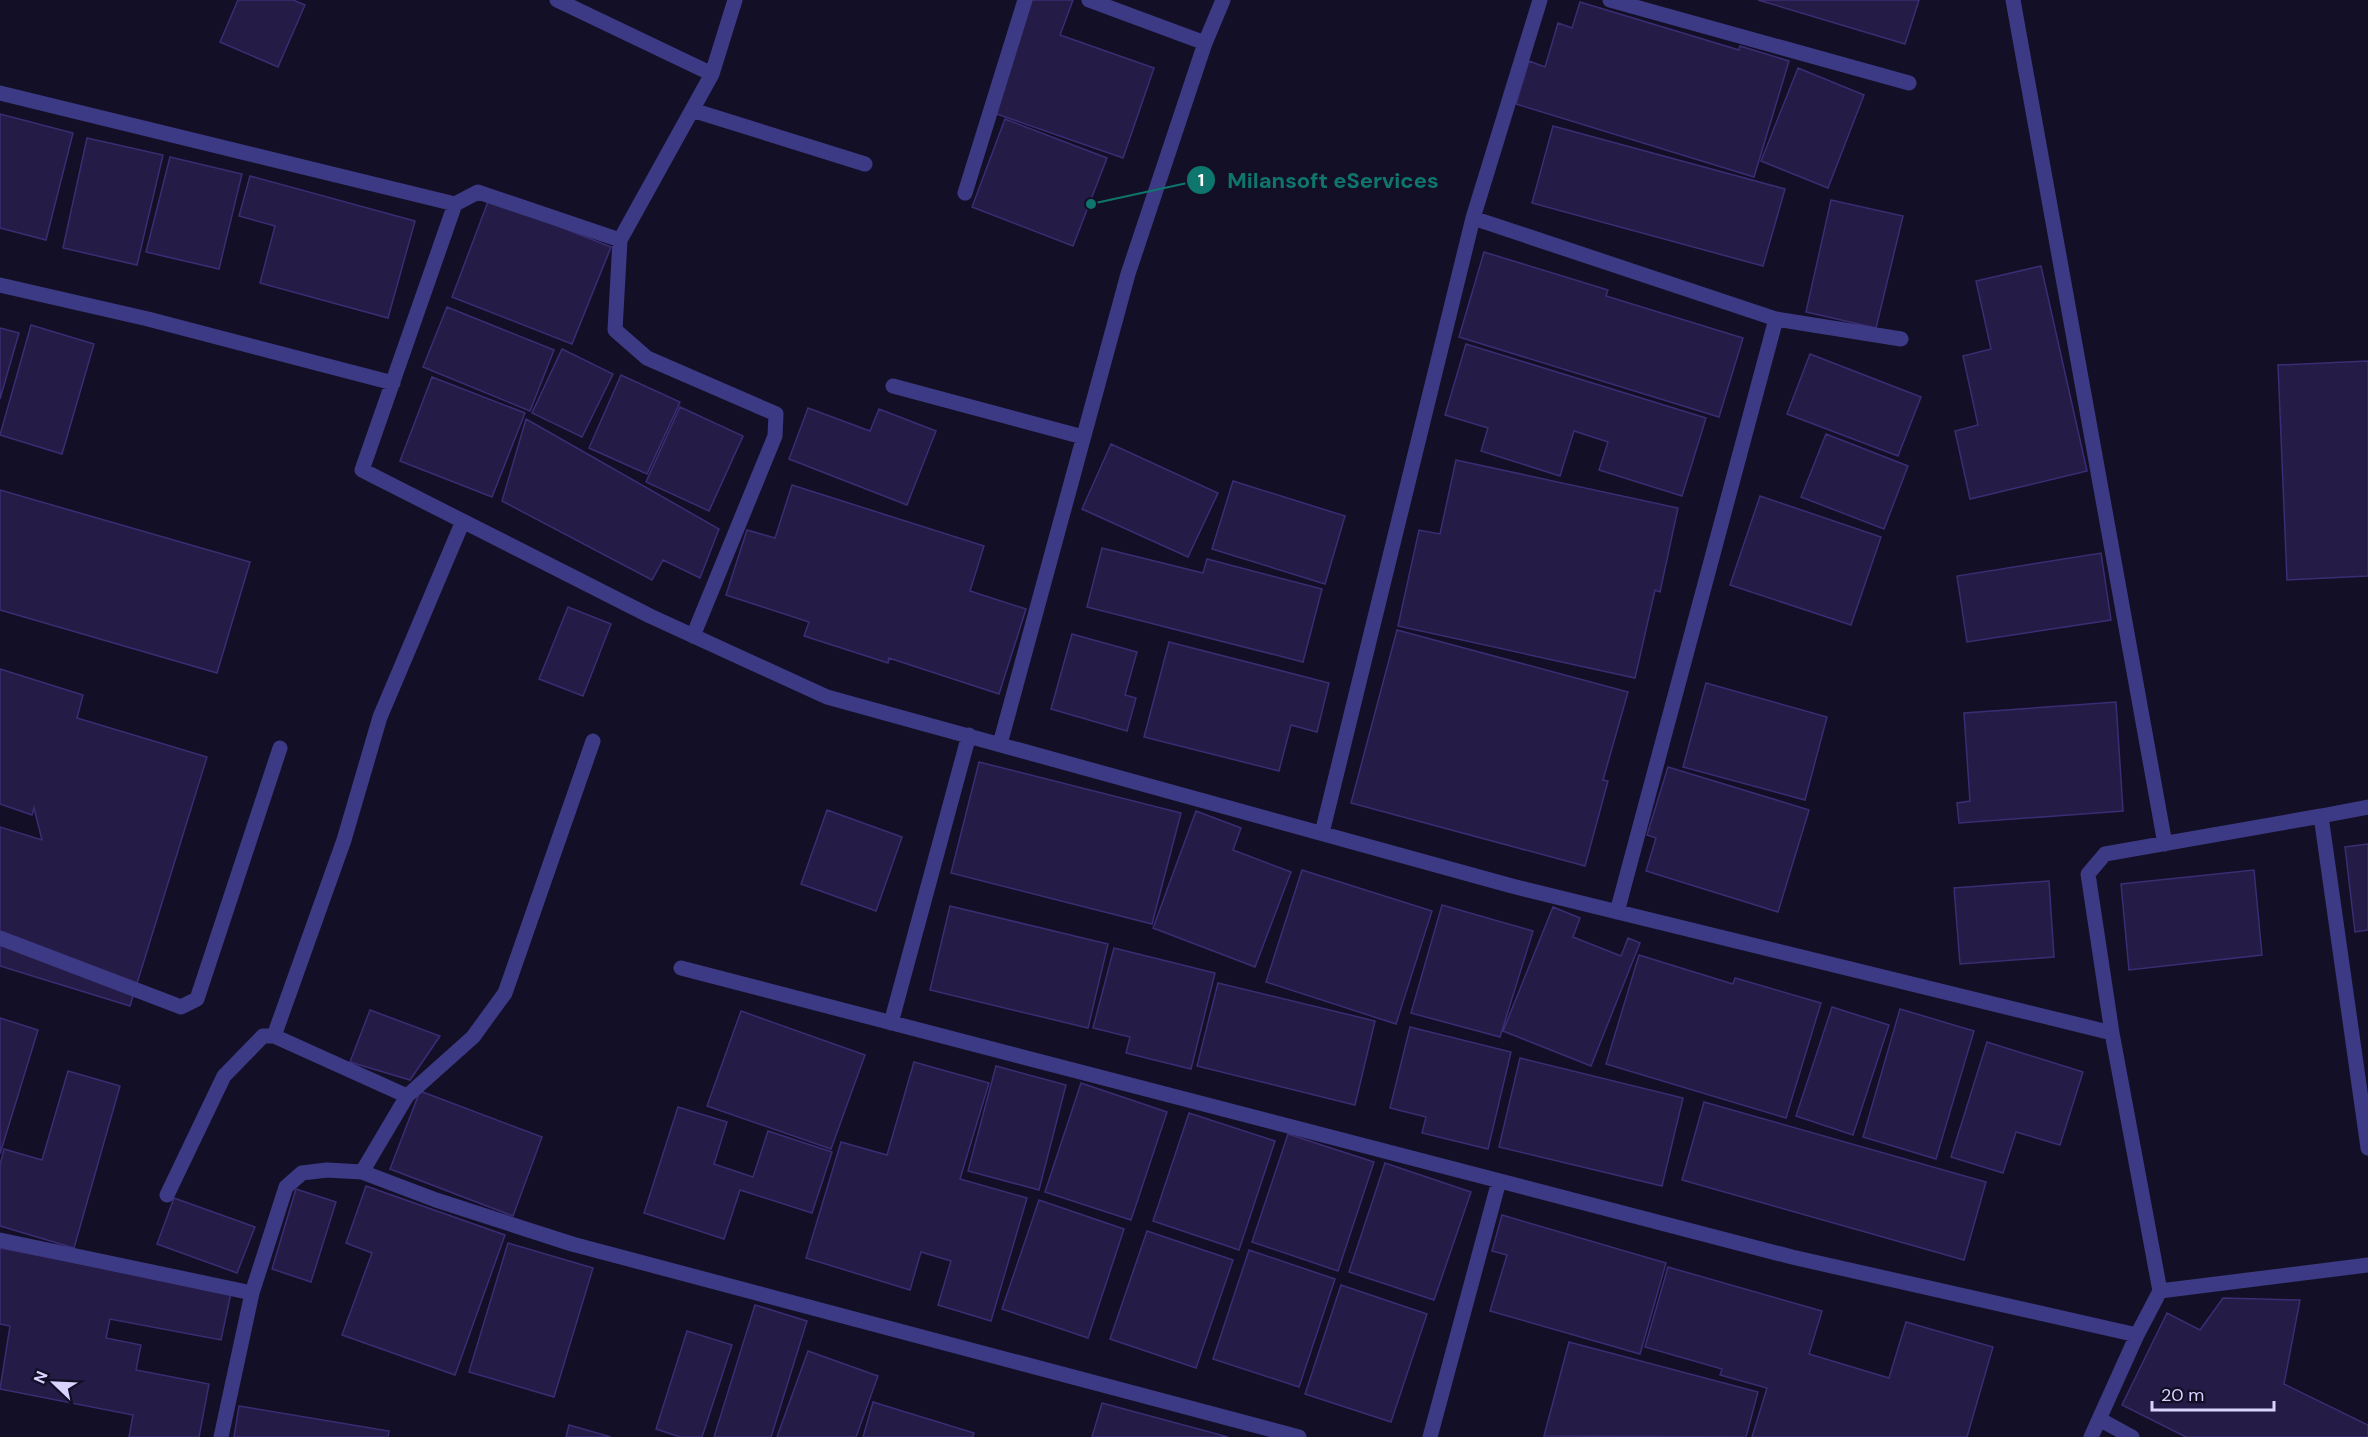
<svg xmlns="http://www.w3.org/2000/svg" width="2368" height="1437" font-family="'DM Sans',sans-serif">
<rect width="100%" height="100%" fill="#130f26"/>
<path fill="#241b47" stroke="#3b2d73" stroke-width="1.5" d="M238,0H293L305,5L278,67L220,42Z
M1030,0H1073L1060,35L1154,68L1123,158L991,112Z
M1758,0H1919L1905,44Z
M1580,2L1739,50L1740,46L1789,61L1754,177L1516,104L1529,61L1545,67L1558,23L1572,28Z
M1798,68L1864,95L1828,188L1761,161Z
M0,114L73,133L46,240L0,228Z
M1005,119L1107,158L1073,246L972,207Z
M1553,126L1785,189L1763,266L1532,203Z
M87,138L163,155L137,265L63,248Z
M170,157L242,174L219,269L146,252Z
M250,176L415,221L388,318L260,283L275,226L239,216Z
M489,199L611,247L572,344L452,297Z
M1831,200L1903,216L1876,328L1806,312Z
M1484,252L1608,290L1606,296L1743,338L1719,417L1459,337Z
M2041,266L2087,471L1970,499L1955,431L1978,425L1963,356L1991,349L1976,281Z
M447,307L554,350L530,411L423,367Z
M31,325L94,344L62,454L0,435Z
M0,328L19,333L0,399Z
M1466,344L1706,418L1682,496L1599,470L1608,442L1574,431L1560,476L1481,451L1488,428L1445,415Z
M562,349L613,374L582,437L532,413Z
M1810,354L1921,397L1898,456L1787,414Z
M2368,361V576L2287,580L2278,365Z
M621,375L680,402L647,474L589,448Z
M432,377L525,413L492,497L400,461Z
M680,407L743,436L709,511L646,482Z
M808,408L870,431L879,409L936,431L907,505L789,459Z
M526,419L719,529L700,578L663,560L652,580L502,501Z
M1826,434L1908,466L1884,529L1801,497Z
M1111,444L1218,493L1188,557L1082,509Z
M1456,460L1678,508L1660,592L1655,590L1635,678L1398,626L1419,530L1440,534Z
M1233,481L1345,516L1325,584L1212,549Z
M792,485L984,546L970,591L1026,609L999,694L889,658L888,663L804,636L809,622L726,595L747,530L775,538Z
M0,490L250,562L217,673L0,610Z
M1760,496L1881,537L1851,625L1730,585Z
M1102,548L1203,573L1207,559L1322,589L1303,662L1087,607Z
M2101,553L2111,620L1967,642L1957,576Z
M568,607L611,624L583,696L539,679Z
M1397,630L1628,692L1603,780L1608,781L1585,866L1351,803Z
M1072,634L1137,652L1125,695L1136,698L1127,731L1051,709Z
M1169,642L1329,683L1317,732L1291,725L1279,771L1144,737Z
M0,669L83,695L77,718L207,757L130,1006L0,966V827L42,840L34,808L32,815L0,804Z
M1706,683L1827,717L1805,800L1683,767Z
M2116,702L2123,811L1959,823L1957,803L1970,801L1964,713Z
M979,762L1181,813L1152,924L951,873Z
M1668,767L1809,810L1778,912L1646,871L1656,838L1647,835Z
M827,810L902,837L876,911L801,884Z
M1196,811L1241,828L1233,850L1291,872L1255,967L1153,928Z
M2368,844V930L2355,932L2345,847Z
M1302,870L1432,911L1396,1024L1266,982Z
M2254,870L2262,955L2129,970L2121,884Z
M2049,881L2054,957L1960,964L1954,888Z
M1442,905L1533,931L1500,1037L1411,1013Z
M950,906L1108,944L1088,1028L930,990Z
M1553,907L1580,918L1573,937L1621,956L1628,938L1640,943L1591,1066L1503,1031Z
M1114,948L1215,973L1191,1069L1126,1053L1130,1037L1093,1028Z
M1639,955L1733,984L1735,978L1821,1003L1786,1118L1606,1064Z
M1218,983L1375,1021L1355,1105L1197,1066Z
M1832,1007L1889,1025L1853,1135L1796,1116Z
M1900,1009L1974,1031L1936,1159L1863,1137Z
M370,1010L440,1036L410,1080L350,1062Z
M741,1011L865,1055L831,1149L707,1106Z
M0,1018L38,1030L0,1154Z
M1410,1027L1511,1052L1488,1149L1422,1133L1426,1117L1390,1108Z
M1987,1042L2083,1072L2060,1145L2016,1132L2003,1173L1951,1157Z
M1520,1058L1683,1098L1662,1186L1499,1147Z
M914,1062L989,1083L960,1179L1027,1198L991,1321L938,1305L951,1261L921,1252L910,1290L806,1258L841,1142L887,1155Z
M996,1066L1066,1085L1039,1190L968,1171Z
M68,1071L120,1086L74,1248L0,1226V1165L4,1149L42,1160Z
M1081,1083L1167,1112L1131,1220L1045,1192Z
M420,1091L542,1137L513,1216L390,1169Z
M1704,1102L1986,1182L1964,1260L1682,1180Z
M678,1107L727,1122L714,1164L753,1177L768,1131L832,1152L812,1213L740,1190L724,1239L644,1213Z
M1189,1113L1275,1141L1239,1250L1153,1221Z
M1288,1134L1374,1162L1338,1271L1252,1242Z
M1385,1163L1471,1192L1434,1300L1349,1272Z
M366,1186L505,1235L455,1375L342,1335L372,1253L346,1243Z
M296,1189L336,1202L311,1282L272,1269Z
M174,1198L255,1227L237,1273L157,1244Z
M1039,1200L1124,1229L1088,1338L1002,1309Z
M1502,1215L1666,1263L1640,1354L1490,1311L1507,1255L1492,1251Z
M1147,1231L1233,1260L1196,1368L1110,1339Z
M508,1243L593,1268L554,1397L469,1372Z
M0,1248L231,1293L221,1340L110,1319L106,1338L141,1345L136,1370L209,1384L199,1437H129L133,1415L0,1389L10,1326L0,1324Z
M1249,1250L1335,1279L1299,1387L1213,1359Z
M1668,1267L1822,1311L1809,1354L1889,1378L1906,1322L1993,1347L1967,1437H1752L1767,1388L1720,1375L1722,1369L1645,1347Z
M1341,1285L1427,1314L1391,1422L1305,1394Z
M2223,1298L2300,1300L2284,1384L2368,1425V1437H2186L2122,1405L2167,1313L2200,1330Z
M755,1305L807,1321L771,1437H714Z
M687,1331L732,1345L702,1437H680L656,1429Z
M1569,1342L1758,1392L1746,1437L1544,1436Z
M808,1351L878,1376L856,1437H777Z
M873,1402L974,1433L973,1437H863Z
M1102,1403L1228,1437H1092Z
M239,1406L389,1431L388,1437H234Z
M569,1425L611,1437H566Z"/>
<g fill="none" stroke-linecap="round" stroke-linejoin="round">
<path stroke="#3d3a85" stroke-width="15" d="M557,0L712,74
M1089,0L1205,43
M1610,0L1909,83
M2013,0L2165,844
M0,93L455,204L362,470L650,616L827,697L1512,886L2112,1033L2088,874L2105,854L2321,816L2368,1148
M692,110L865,164
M965,193L1025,0
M455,204L478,192L620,240L712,74L735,0
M1473,218L1776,319L1617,912
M620,240L615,330L647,358L776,414L775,436L693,636
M0,285L148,319L393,383
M1776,319L1901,339
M893,386L1083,437
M1000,744L1128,274L1205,43L1223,0
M2321,816L2368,807
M1322,833L1473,218L1540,0
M0,938L181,1007L197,999L280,748
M681,968L1792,1257L2137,1335
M891,1023L969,735
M407,1096L274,1036L344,840L380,717L463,521
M362,1172L407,1096L473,1037L505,993L593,741
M167,1195L224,1076L263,1036H274
M0,1240L252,1293L286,1187L302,1173L327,1170L362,1172L436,1200L572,1244L1299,1437
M2160,1291L2368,1265
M2099,1419L2132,1437
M221,1437L252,1293
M1430,1437L1499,1181
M2091,1437L2137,1335L2160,1291L2112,1033"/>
</g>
<path fill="none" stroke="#0f766e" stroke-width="2" d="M1091 204L1201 180"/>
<g fill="#0f766e" stroke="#130f26" stroke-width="2">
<circle cx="1091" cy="204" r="6"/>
<circle cx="1201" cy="180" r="15"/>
</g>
<g font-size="18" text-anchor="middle" font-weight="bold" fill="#fff">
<text x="1201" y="186">1</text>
</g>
<g font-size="22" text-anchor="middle" font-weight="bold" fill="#0f766e" stroke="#130f26" stroke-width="6" stroke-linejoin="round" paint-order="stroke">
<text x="1333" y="188">Milansoft eServices</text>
</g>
<g transform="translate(54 1383) rotate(293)" stroke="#130f26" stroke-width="4.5" paint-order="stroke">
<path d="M0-4.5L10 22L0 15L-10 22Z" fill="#d9d4ff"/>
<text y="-9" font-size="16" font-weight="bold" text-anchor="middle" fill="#d9d4ff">N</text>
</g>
<path d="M2152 1401v9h122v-9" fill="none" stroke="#d9d4ff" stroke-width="3"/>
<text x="2161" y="1401" font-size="18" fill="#d9d4ff" stroke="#130f26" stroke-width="4.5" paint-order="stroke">20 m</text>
</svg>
